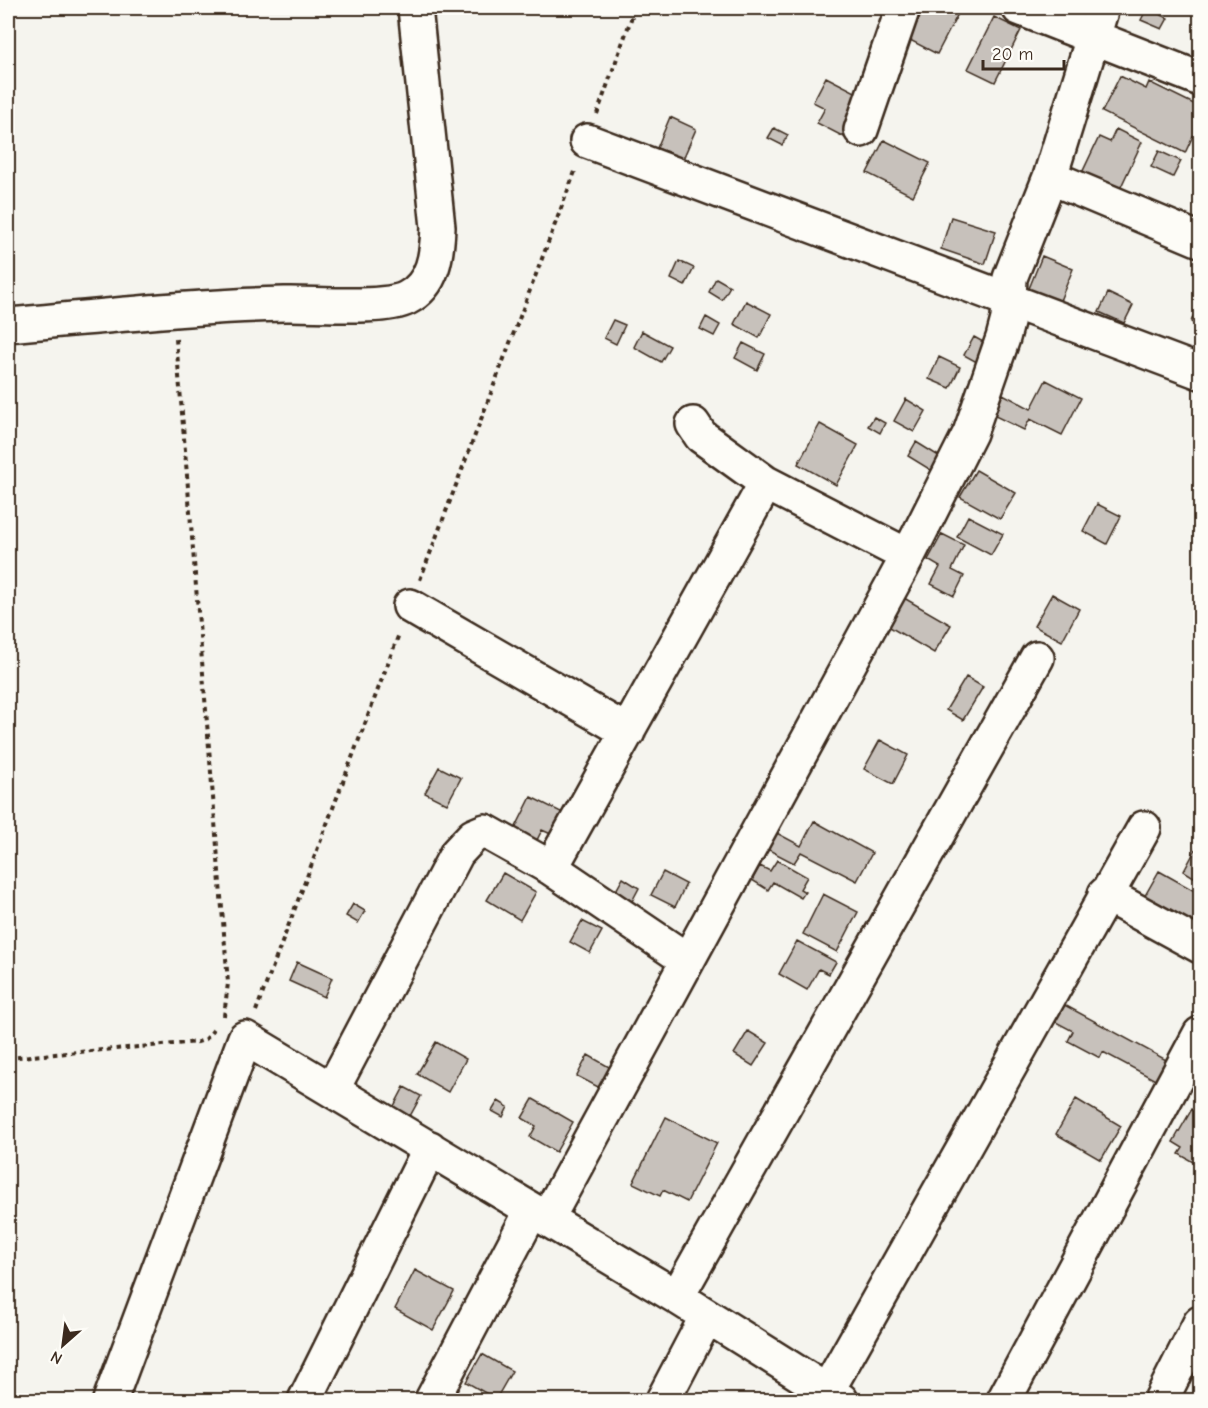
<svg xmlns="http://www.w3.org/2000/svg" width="1208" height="1408" font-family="'Comic Neue',sans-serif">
<rect width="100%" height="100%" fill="#f5f4ee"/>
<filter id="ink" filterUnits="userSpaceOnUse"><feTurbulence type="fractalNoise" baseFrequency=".0167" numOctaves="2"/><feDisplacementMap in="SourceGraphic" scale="12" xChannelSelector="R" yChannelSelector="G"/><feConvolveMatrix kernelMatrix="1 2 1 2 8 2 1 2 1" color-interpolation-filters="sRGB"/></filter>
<g filter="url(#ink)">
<path fill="#c7c1bb" stroke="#3b2a1e" stroke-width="1.5" d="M925,8H961L937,54L908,39Z
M1147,8L1168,18L1162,29L1141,20Z
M994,17L1021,30L995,82L968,69Z
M1120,76L1146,89L1149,82L1200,107V139L1193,136L1185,153L1102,112Z
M826,77L867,98L846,138L817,123L825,108L813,102Z
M670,117L696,129L683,159L657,148Z
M774,128L788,135L782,145L768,138Z
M1116,129L1142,142L1119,191L1082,173L1099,137L1110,142Z
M884,140L930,163L913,196L867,173Z
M1159,151L1181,161L1173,177L1151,167Z
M951,217L996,231L985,264L941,249Z
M1042,256L1073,269L1059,303L1028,291Z
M679,261L694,268L685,286L671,279Z
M716,278L730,286L722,300L709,292Z
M1108,293L1133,305L1124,323L1099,312Z
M746,301L771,314L759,338L734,324Z
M1197,307L1200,309V327L1191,322Z
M706,317L720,325L714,336L700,329Z
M613,320L625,325L616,344L604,338Z
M642,331L670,346L661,362L634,347Z
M974,337L994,348L984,366L964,355Z
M743,343L765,354L757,370L735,358Z
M939,357L960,367L950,388L929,379Z
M1046,380L1081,398L1062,435L1030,419L1024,430L993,415L1003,394L1031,409Z
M906,399L926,411L914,432L894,421Z
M874,417L885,423L880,433L868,426Z
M820,424L858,445L836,485L798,464Z
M916,442L942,458L934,472L908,456Z
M976,470L1016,493L1000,519L960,497Z
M1097,504L1121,516L1107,544L1083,531Z
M968,516L1003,534L991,555L957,537Z
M942,534L964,545L952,570L964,576L954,596L931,584L940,567L928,560Z
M1052,594L1079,609L1062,641L1034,626Z
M904,598L951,625L934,653L888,626Z
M966,677L983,687L963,720L946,710Z
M880,740L908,755L893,784L864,769Z
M439,767L461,778L447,804L425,793Z
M531,797L563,813L553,835L542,830L537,840L515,829Z
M814,821L872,853L857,881L801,852L794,863L767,849L775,832L801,846Z
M1199,843H1200V881L1184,871Z
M777,860L807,877L800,889L805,892L801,898L773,882L768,890L752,880L760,866L770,871Z
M1159,871L1200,894V934L1142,901Z
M663,872L686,884L675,907L651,895Z
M503,873L536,892L520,920L487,900Z
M623,878L639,888L630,905L613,896Z
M823,894L858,912L837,952L803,934Z
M353,904L365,911L358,923L346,916Z
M582,921L602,931L590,953L570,942Z
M797,941L836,962L829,974L819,969L807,990L779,974Z
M297,962L332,978L324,997L289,981Z
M1059,1002L1170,1062L1159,1082L1103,1052L1100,1058L1068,1041L1073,1031L1050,1019Z
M748,1031L768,1043L753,1066L734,1054Z
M436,1042L466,1059L448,1092L417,1074Z
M588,1055L611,1068L600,1088L577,1076Z
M404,1087L421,1096L410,1116L393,1108Z
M533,1099L573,1122L556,1152L530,1137L536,1126L522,1118Z
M1076,1099L1121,1126L1101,1160L1056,1134Z
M498,1101L508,1107L503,1117L492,1111Z
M1192,1109L1200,1113V1166L1179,1154L1183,1148L1173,1142Z
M666,1117L717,1143L687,1202L663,1190L660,1196L633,1183Z
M415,1270L454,1291L433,1330L395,1309Z
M482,1354L512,1371L496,1399L466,1382Z"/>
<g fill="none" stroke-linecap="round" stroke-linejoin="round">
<defs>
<path id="minor" d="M1019,8L1200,79
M861,130L903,8
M587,141L1200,372
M1050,177L1200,240
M8,325C100,317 192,306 285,304C313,303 384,310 407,298C434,284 437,254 438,227L415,8
M693,424L701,436L766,483
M410,606L628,732
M551,868L766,483L908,556
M1105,894L1200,946
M332,1090L457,853L473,836L485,831L551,868L687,960
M547,1219L908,556L970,433L1003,338L1008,319L1010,278L1050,177L1102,8
M677,1297L1037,658
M110,1400L245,1038L677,1297L841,1400
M305,1400L430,1148
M432,1400L532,1210
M663,1400L707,1316
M822,1400L1144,828
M1004,1400L1200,1034
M1161,1400L1200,1323"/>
</defs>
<use href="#minor" stroke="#3b2a1e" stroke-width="38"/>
<path stroke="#3b2a1e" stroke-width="4" stroke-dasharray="4.5 4.5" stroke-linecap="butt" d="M597,114L635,8
M176,339L228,983L224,1016
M420,580L576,169
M256,1011L399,634
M8,1058L198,1042L206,1039L214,1029"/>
<use href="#minor" stroke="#fdfcf7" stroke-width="33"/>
</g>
</g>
<rect width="1208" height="1408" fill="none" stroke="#fdfcf7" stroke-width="30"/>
<rect x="15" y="15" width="1178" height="1378" fill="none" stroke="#3b2a1e" stroke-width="2" filter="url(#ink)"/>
<g transform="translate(63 1345) rotate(208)" stroke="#fdfcf7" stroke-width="4.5" paint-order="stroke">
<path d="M0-4.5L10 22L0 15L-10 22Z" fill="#3b2a1e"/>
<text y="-9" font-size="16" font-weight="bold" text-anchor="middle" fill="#3b2a1e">N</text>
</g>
<path d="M983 60v9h81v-9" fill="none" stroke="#3b2a1e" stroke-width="3"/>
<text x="992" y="60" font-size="18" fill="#3b2a1e" stroke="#fdfcf7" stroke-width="4.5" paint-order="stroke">20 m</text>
</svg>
